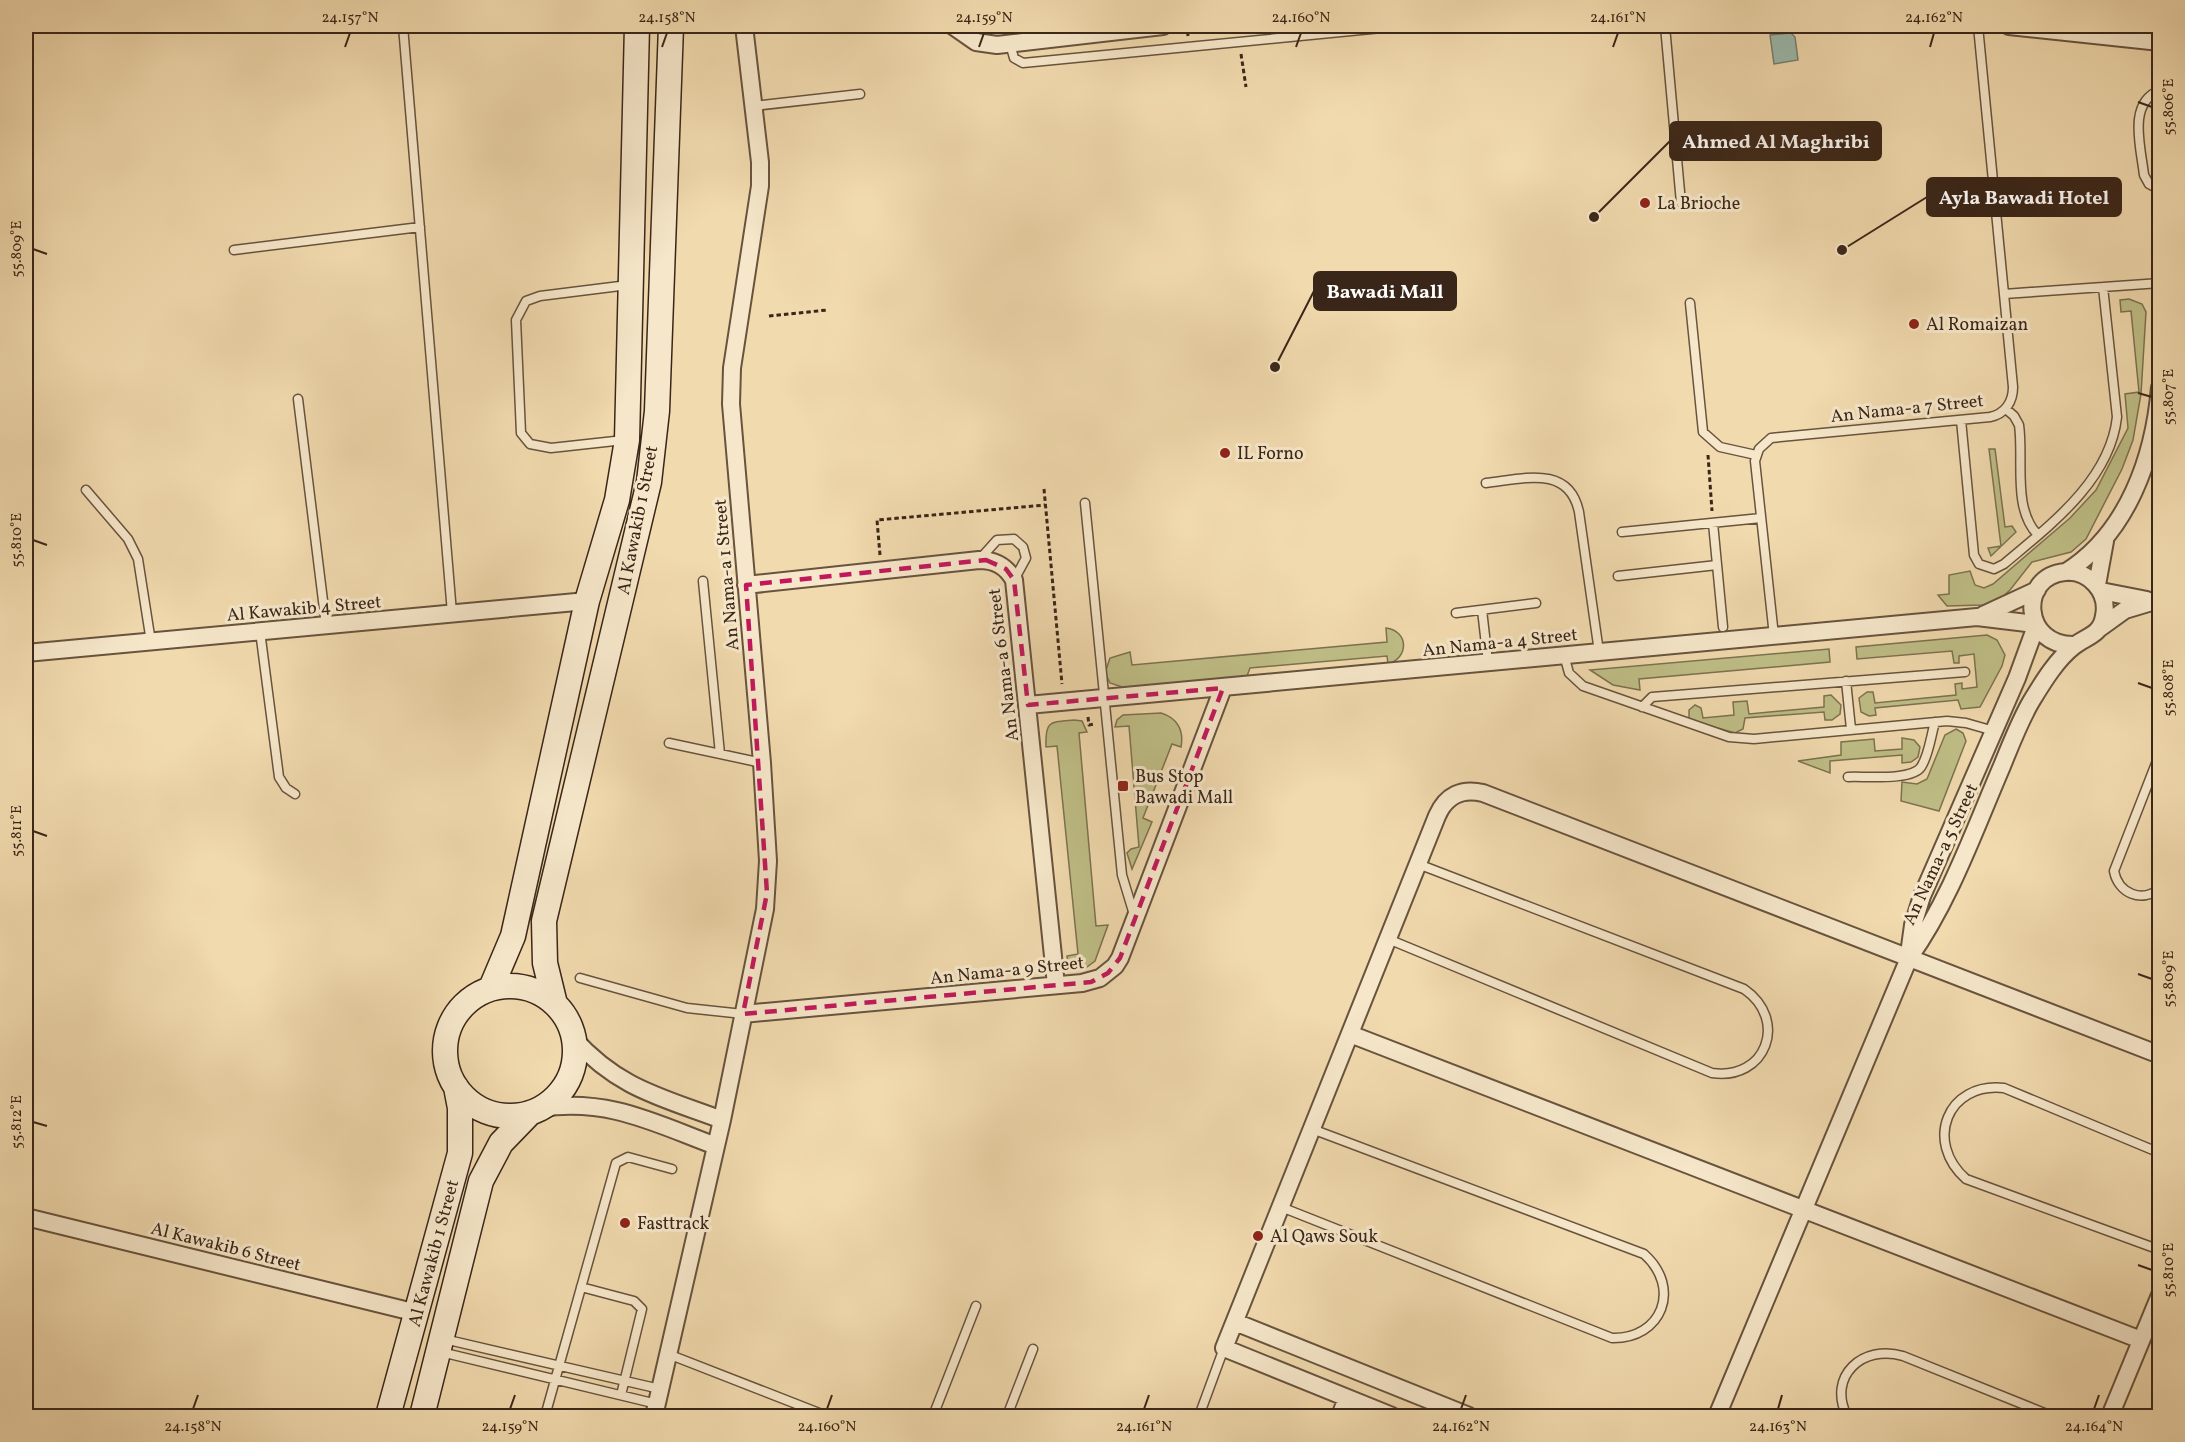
<svg xmlns="http://www.w3.org/2000/svg" width="2185" height="1442" font-family="Vollkorn,serif">
<rect width="100%" height="100%" fill="#f1daae"/>
<filter id="stains"><feTurbulence type="fractalNoise" baseFrequency=".00333" numOctaves="4"/><feColorMatrix values="0 0 0 0 .2 0 0 0 0 .09 0 0 0 0 .02 0 0 0 .5 -.17"/></filter>
<radialGradient id="worn" r=".72"><stop offset=".6" stop-color="#630" stop-opacity="0"/><stop offset="1" stop-color="#630" stop-opacity=".3"/></radialGradient>
<path fill="#bfbe86" stroke="#7c7250" stroke-width="1.5" d="M2129,299L2142,304L2146,312L2141,394L2133,440L2122,469L2086,539L2071,552L2032,562L2010,590L1998,601L1983,605L1947,606L1938,595L1949,594V575L1970,571L1975,585L1984,588L1993,584L2070,518L2096,490L2128,428L2125,394L2139,392L2131,311L2121,312L2120,300Z
M1989,449H1995L2005,527L2012,526L2016,532L1991,556L1988,548L2001,546Z
M1386,628C1409,631 1409,658 1388,664L1387,656L1250,668L1247,676L1125,688L1110,683L1105,673L1110,658L1130,652L1132,665L1387,642Z
M1987,635L1997,640L2005,655L2002,666L1980,707L1961,709L1958,700L1875,708L1876,715L1869,716L1861,712L1859,698L1867,692H1873L1875,703L1956,695L1955,684L1962,683V689L1977,687L1974,654L1959,656V663H1954L1952,651L1857,659L1856,647Z
M1829,649L1830,662L1639,679L1640,690L1613,685L1590,670Z
M1831,695L1841,705L1840,714L1832,720H1825L1824,712L1745,718L1743,729L1735,733L1689,720V710L1695,705L1701,708L1703,718L1734,715L1733,702L1747,701L1749,714L1824,707V696Z
M1161,713C1178,718 1184,731 1181,747L1172,744L1143,818L1152,822L1132,869L1127,853L1131,849L1139,847L1129,726L1115,727L1117,720L1123,715Z
M1074,720L1082,721L1087,732L1079,733L1096,926L1108,925L1095,961L1083,970L1068,964L1067,956L1078,954L1057,746L1046,747C1045,720 1050,722 1074,720Z
M1956,729L1963,733L1966,741L1939,811L1901,801L1902,782L1917,784L1927,779L1945,735Z
M1902,738L1914,740L1920,747L1918,757L1911,762L1902,763V755L1830,761V773L1798,761L1841,755V742L1874,739L1875,751L1902,749Z"/>
<path fill="#9bbaae" stroke="#747f72" stroke-width="1.5" d="M1791,33L1795,37L1798,60L1774,64L1770,35Z"/>
<g fill="none" stroke-linecap="round" stroke-linejoin="round">
<defs>
<path id="lane" d="M403,26L452,613
M1665,26L1681,203
M1010,44L1014,58L1023,63L1402,26
M2160,90C2127,103 2141,147 2144,175L2149,184L2160,190
M754,106L860,94
M234,250L420,227
M2004,294L2160,283
M1690,303L1703,432L1720,447L1756,455
M298,399L326,625
M2006,409L2014,416L2019,425C2024,459 2012,509 2038,535
M1961,420L1974,555L1979,564L1994,569L2004,564C2049,526 2110,481 2117,417L2103,287
M624,440L551,448L530,444L521,433L516,320L526,301L540,296L628,285
M1486,483C1522,479 1569,464 1579,512L1599,652
M86,490L128,539L138,559L151,642
M1085,503L1122,875L1135,918
M1713,523L1723,627
M1622,532L1761,518
M979,560L997,540L1014,539L1023,547L1026,558L1014,580
M1618,576L1717,565
M703,581L720,754
M1482,610L1488,662
M1456,613L1536,603
M260,631L279,777L286,788L295,794
M1774,636L1755,461L1759,449L1771,438L1990,417C2005,414 2013,402 2013,387L1978,26
M1564,655L1569,673L1583,686L1729,737L1754,739L1947,721L1966,723L1994,731
M1846,681L1851,729
M1642,707L1652,697L1965,672
M669,743L762,763
M2160,753L2114,871C2118,893 2142,904 2160,888
M1848,777C1864,776 1912,781 1921,767C1929,755 1931,735 1935,722
M1388,939L1712,1073C1766,1081 1789,1020 1744,989L1418,864
M580,978L687,1008L743,1014
M2160,1153L2004,1088C1947,1082 1924,1142 1966,1179L2160,1250
M1281,1207L1612,1338C1662,1339 1682,1288 1644,1254L1312,1129
M581,1287L634,1301L642,1309L621,1395
M444,1339L660,1389
M441,1352L657,1404
M668,1354L827,1416
M545,1416L616,1163L628,1157L672,1169
M933,1416L976,1306
M1007,1416L1033,1349
M1199,1416L1224,1348
M1847,1416C1827,1376 1863,1344 1903,1356L2052,1416"/>
<path id="street" d="M953,26L976,42L997,45L1163,26
M2009,26L2160,42
M2066,572C2128,533 2154,457 2160,387
M746,585L979,560C995,560 1006,566 1014,580L1056,985
M2097,585L2105,541
M2101,591L2147,600
M1983,615L2037,590
M2100,628L2125,610L2155,601
M26,653L587,601
M1028,705L1977,617L2035,624
M1909,954L1913,925L1922,896L2017,678L2036,626
M743,1014L1082,983L1100,978L1115,966L1120,958L1223,688
M1350,1034L2141,1340
M573,1038C619,1089 661,1097 722,1120
M541,1108C609,1098 654,1123 716,1146
M26,1217L417,1313
M1235,1322L1469,1416
M654,1416L722,1120L765,909L768,861L762,763L731,404L732,368L760,186V162L744,26
M1340,1416L1347,1398
M1392,1416L1224,1348L1437,816C1446,795 1462,788 1483,793L2160,1055
M1717,1416L1909,958C1950,900 1974,831 2002,766C2011,744 2020,720 2032,700C2043,682 2057,659 2074,646C2087,636 2101,635 2104,616C2109,592 2089,570 2065,572C2018,576 2022,647 2075,645
M2110,1416L2160,1295"/>
<path id="secondary" d="M445 1051a65 65 0 1 1 130 0a65 65 0 1 1-130 0Z
M491,988L513,936L587,601L617,500L627,440L637,26
M555,1004L545,963L544,921L649,482L657,411L671,26
M388,1416L460,1153V1108L456,1087
M422,1416L481,1181L501,1143L530,1113"/>
</defs>
<use href="#lane" stroke="#68533e" stroke-width="11"/>
<use href="#street" stroke="#68533e" stroke-width="20"/>
<use href="#secondary" stroke="#3a2619" stroke-width="27"/>
<path stroke="#3a2619" stroke-width="3" stroke-dasharray="4.5 3" stroke-linecap="butt" d="M1187,26L1188,36
M1241,54L1246,87
M769,316L827,310
M1708,455L1712,511
M1044,489L1062,684
M880,555L877,520L1045,505
M1088,717L1089,725L1095,724"/>
<use href="#lane" stroke="#f6e7ca" stroke-width="8"/>
<use href="#street" stroke="#f6e7ca" stroke-width="16"/>
<use href="#secondary" stroke="#f6e7ca" stroke-width="24"/>
</g>
<path fill="none" stroke="#c2185b" stroke-width="4.5" stroke-dasharray="12 8" stroke-linejoin="round" d="M986,560L1006,569L1014,580L1028,705L1223,688L1120,958L1108,973L1091,982L743,1014L767,893L746,585Z"/>
<path fill="none" stroke="#3a2619" stroke-width="2" d="M345,47L350,33M662,47L667,33M979,47L984,33M1296,47L1301,33M1613,47L1618,33M1930,47L1934,33M2138,102L2152,107M33,249L47,254M2138,393L2152,397M33,540L47,545M2138,683L2152,688M33,831L47,836M2138,974L2152,979M33,1122L47,1126M2138,1265L2152,1270M193,1409L198,1395M510,1409L515,1395M827,1409L832,1395M1144,1409L1149,1395M1461,1409L1466,1395M1778,1409L1782,1395M2094,1409L2099,1395"/>
<g fill="#8f2418" stroke="#f6e7ca" stroke-width="2">
<circle cx="1645" cy="203" r="6"/>
<circle cx="1914" cy="324" r="6"/>
<circle cx="1225" cy="453" r="6"/>
<rect x="1117" y="780" width="12" height="12" rx="3"/>
<circle cx="625" cy="1223" r="6"/>
<circle cx="1258" cy="1236" r="6"/>
</g>
<g text-anchor="middle" stroke-width="6" stroke-linejoin="round" paint-order="stroke">
<g font-size="18" fill="#3a2619" stroke="#f6e7ca" text-anchor="start">
<text x="1657" y="209">La Brioche</text>
<text x="1926" y="330">Al Romaizan</text>
<text x="1237" y="459">IL Forno</text>
<text x="1135" y="782">Bus Stop<tspan x="1135" dy="21">Bawadi Mall</tspan></text>
<text x="637" y="1229">Fasttrack</text>
<text x="1270" y="1242">Al Qaws Souk</text>
</g>
<g font-size="18" fill="#3a2619" stroke="#f6e7ca">
<text transform="translate(1907 408) rotate(-6)" y="6">An Nama-a 7 Street</text>
<text transform="translate(637 520) rotate(-79)" y="6">Al Kawakib 1 Street</text>
<text transform="translate(726 575) rotate(-95)" y="6">An Nama-a 1 Street</text>
<text transform="translate(304 608) rotate(-5)" y="6">Al Kawakib 4 Street</text>
<text transform="translate(1500 642) rotate(-6)" y="6">An Nama-a 4 Street</text>
<text transform="translate(1003 665) rotate(-97)" y="6">An Nama-a 6 Street</text>
<text transform="translate(1940 854) rotate(-65)" y="6">An Nama-a 5 Street</text>
<text transform="translate(1007 970) rotate(-6)" y="6">An Nama-a 9 Street</text>
<text transform="translate(226 1246) rotate(14)" y="6">Al Kawakib 6 Street</text>
<text transform="translate(433 1253) rotate(-75)" y="6">Al Kawakib 1 Street</text>
</g>
</g>
<path fill="none" stroke="#3a2619" stroke-width="2" d="M1594 217L1670 141M1842 250L1927 197M1275 367L1314 291"/>
<g fill="#3a2619" stroke="#f6e7ca" stroke-width="2">
<circle cx="1594" cy="217" r="6"/>
<circle cx="1842" cy="250" r="6"/>
<circle cx="1275" cy="367" r="6"/>
</g>
<g fill="#3a2619" stroke="#3a2619" stroke-width="2">
<rect x="1670" y="122" width="211" height="38" rx="6"/>
<rect x="1927" y="178" width="194" height="38" rx="6"/>
<rect x="1314" y="272" width="142" height="38" rx="6"/>
</g>
<g font-size="20" text-anchor="middle" font-weight="bold" fill="#fff">
<text x="1776" y="148">Ahmed Al Maghribi</text>
<text x="2024" y="204">Ayla Bawadi Hotel</text>
<text x="1385" y="298">Bawadi Mall</text>
</g>
<rect width="2185" height="1442" fill="none" stroke="#f1daae" stroke-width="66"/>
<rect x="33" y="33" width="2119" height="1376" fill="none" stroke="#3a2619" stroke-width="2"/>
<g font-size="15" text-anchor="middle" fill="#3a2619">
<text x="350" y="22">24.157°N</text>
<text x="667" y="22">24.158°N</text>
<text x="984" y="22">24.159°N</text>
<text x="1301" y="22">24.160°N</text>
<text x="1618" y="22">24.161°N</text>
<text x="1934" y="22">24.162°N</text>
<text transform="translate(2168 107) rotate(-90)" y="5">55.806°E</text>
<text transform="translate(16 249) rotate(-90)" y="5">55.809°E</text>
<text transform="translate(2168 397) rotate(-90)" y="5">55.807°E</text>
<text transform="translate(16 540) rotate(-90)" y="5">55.810°E</text>
<text transform="translate(2168 688) rotate(-90)" y="5">55.808°E</text>
<text transform="translate(16 831) rotate(-90)" y="5">55.811°E</text>
<text transform="translate(2168 979) rotate(-90)" y="5">55.809°E</text>
<text transform="translate(16 1122) rotate(-90)" y="5">55.812°E</text>
<text transform="translate(2168 1270) rotate(-90)" y="5">55.810°E</text>
<text x="193" y="1431">24.158°N</text>
<text x="510" y="1431">24.159°N</text>
<text x="827" y="1431">24.160°N</text>
<text x="1144" y="1431">24.161°N</text>
<text x="1461" y="1431">24.162°N</text>
<text x="1778" y="1431">24.163°N</text>
<text x="2094" y="1431">24.164°N</text>
</g>
<rect width="100%" height="100%" filter="url(#stains)"/>
<rect width="100%" height="100%" fill="url(#worn)"/>
</svg>
